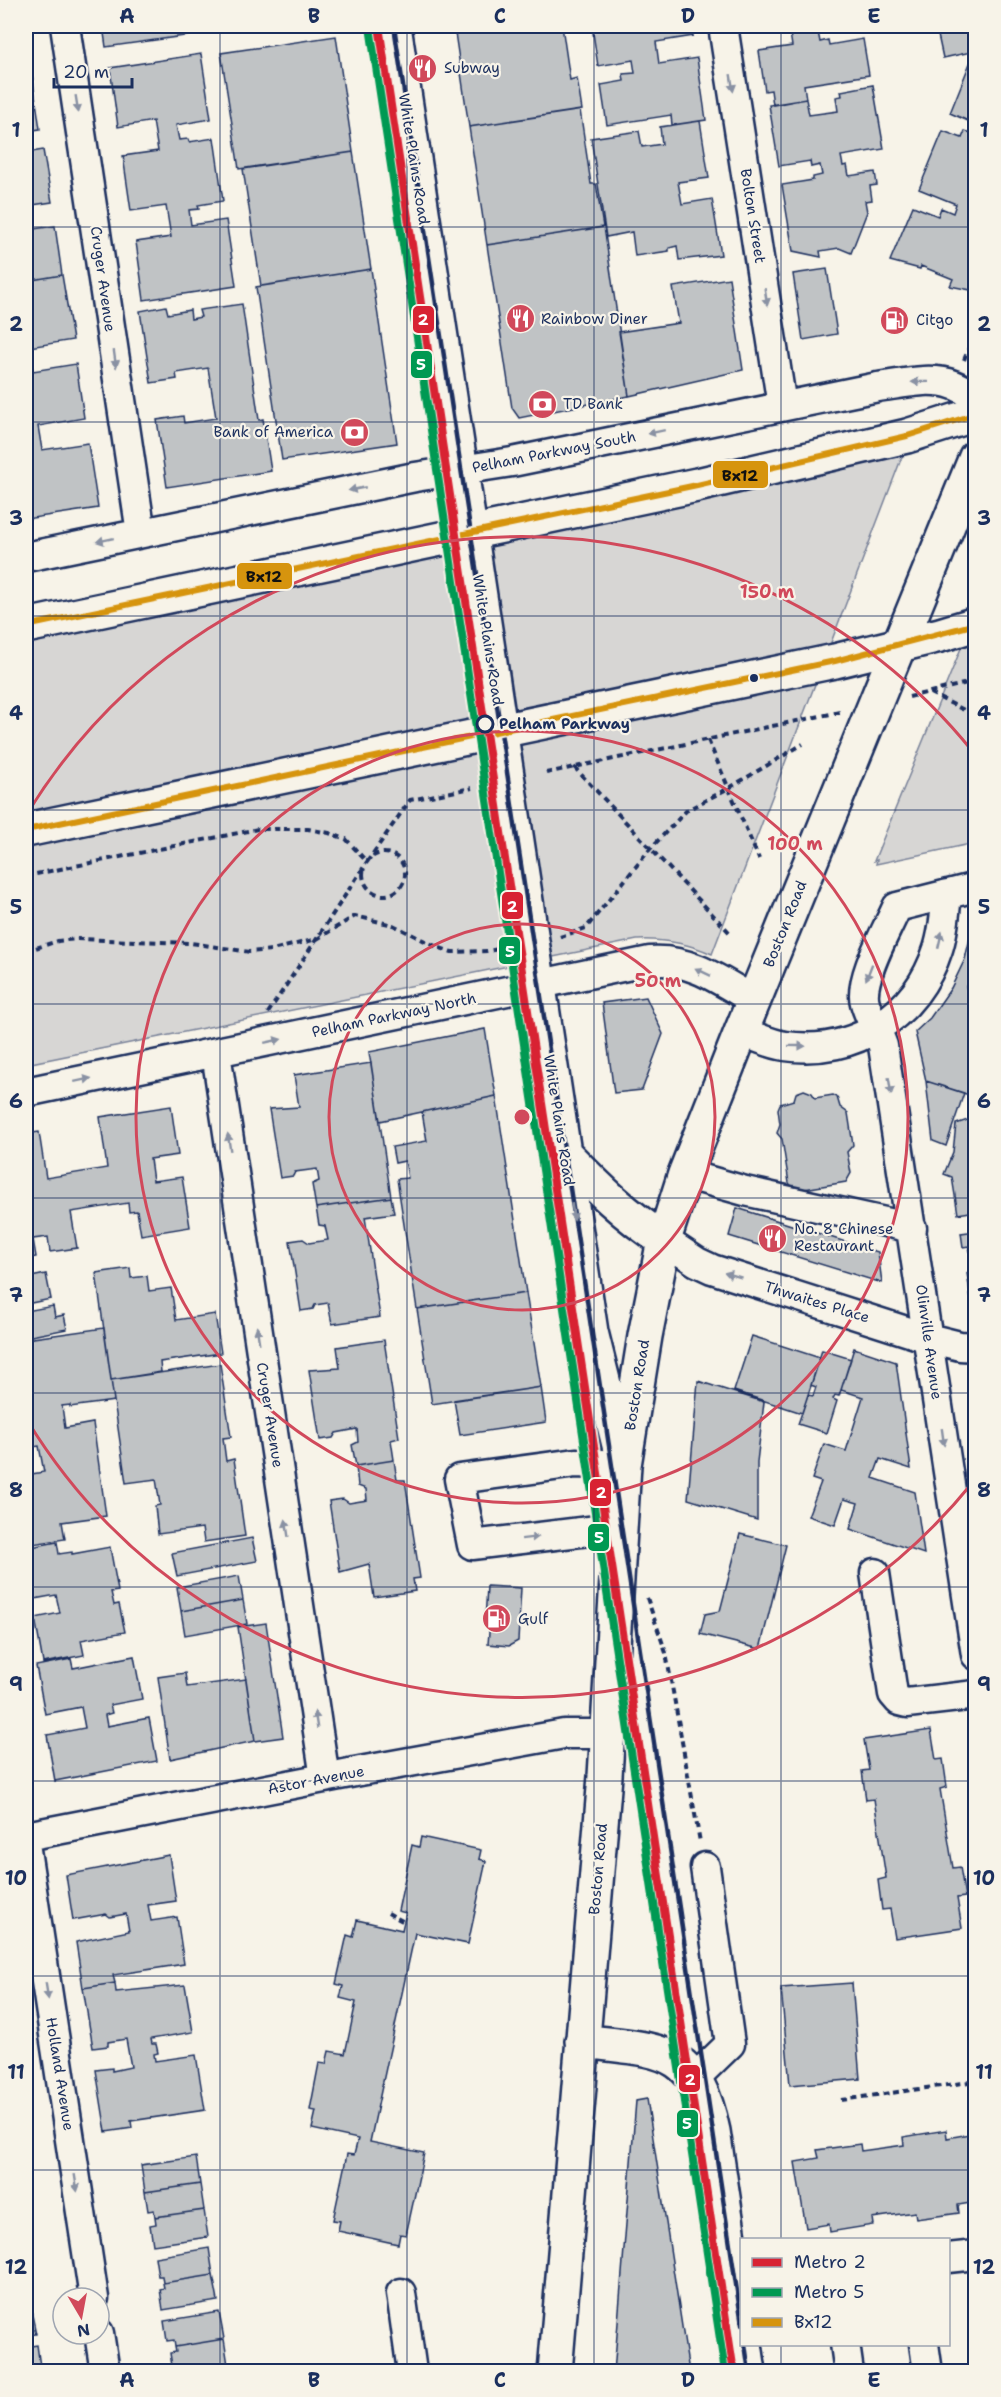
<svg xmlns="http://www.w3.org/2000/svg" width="1001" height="2397" font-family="'Shantell Sans',sans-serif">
<rect width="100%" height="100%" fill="#f7f3e8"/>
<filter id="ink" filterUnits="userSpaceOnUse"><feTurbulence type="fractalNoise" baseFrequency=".0167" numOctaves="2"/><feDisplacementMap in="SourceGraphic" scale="12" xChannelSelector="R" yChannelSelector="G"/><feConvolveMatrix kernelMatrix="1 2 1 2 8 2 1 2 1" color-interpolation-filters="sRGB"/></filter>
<g filter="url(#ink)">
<path fill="#d7d6d4" stroke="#798299" stroke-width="1.5" d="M903,454L712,954C687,943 664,939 637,940L26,1064V644L535,535V532Z
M975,614V843L876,864L877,860L874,861Z"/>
<path fill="#c0c3c5" stroke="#1b2f5e" stroke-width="1.5" d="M103,26H197L198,34L106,47Z
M454,26H562L570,80L577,78L582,110L469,127Z
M592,26H692L693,36L656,42L659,64L697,58L706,120L672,125L671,115L607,125L601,85L624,81L623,74L635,73L633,60L598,66Z
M755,26H827V31L818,32L820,42L828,40L829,45L863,39L869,75L804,85L806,99L773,105L771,90L765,91L759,51L792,46L789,27L756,32Z
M936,26H976V51L943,58Z
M26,32L33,81L26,82Z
M336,36L353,152L239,169L221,53Z
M201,54L211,119L176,125L179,140L188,139L189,142L214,138L223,201L198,205L199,209L189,210L191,225L226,220L236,286L144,300L136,242L171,237L166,206L131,211L123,156L158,151L153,121L118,127L110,68Z
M976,61V206L972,204L967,216L976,219V291L950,286L953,279L921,266L920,269L890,261L913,206L938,216L941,208L953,213L956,204L919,189L943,131L962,138L965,131L971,133L975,124L950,113L970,63Z
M33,81L40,129L26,131V82Z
M873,85L884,149L841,156L843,166L847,165L849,176L875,172L877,185L870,186L872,200L865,201L867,212L851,253L839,248L820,251L821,257L793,251L782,185L813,180V177L822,175L820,165L811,167L810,161L779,166L769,105L806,99L809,115L838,111L836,97L842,96L841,91Z
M580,110L591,184H596L603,227L487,245L469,127Z
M700,121L709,178L678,182L682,204L712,199L721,255L679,260L677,246L669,248V251L635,256L632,232L606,237L591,138L639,131L642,147L662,144L660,127Z
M43,150L52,202L26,206V153Z
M353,152L371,269L261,286L243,169Z
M55,226L62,275L26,281V230Z
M604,227L629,396L519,418L512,408L487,245Z
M371,269L397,443L282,460L256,287Z
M827,269L837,334L803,340L793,274Z
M62,275L73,340L29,347L33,371L76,364L84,418L38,426L42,450L88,443L98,508L26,519V281Z
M729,278L743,370L629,396L619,332L679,323L673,287Z
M242,304L259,420L263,419L271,471L167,487L157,420L183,416L184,423L216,418L208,368L176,373L177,379L151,383L140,311L166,306L168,314L190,310L191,319L201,317L199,310Z
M976,924V984L966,986L976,1033V1092L966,1094L926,1081L915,1032L930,1018L951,988L965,959L973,925Z
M976,984V1003L970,1004L966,986Z
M646,997L663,1034L642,1090L614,1093L602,1003Z
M485,1029L496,1096L380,1121L369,1052Z
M371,1063L391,1197L316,1208L312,1184L319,1181L317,1169L295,1172L293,1176L280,1178L269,1109L299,1107L294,1075Z
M926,1081L964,1093L946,1146L933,1141Z
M804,1090L812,1093L815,1098L833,1095L837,1097L840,1107L848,1113L853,1145L847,1152L851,1173L846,1182L798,1190L793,1188L789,1183L782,1139L777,1133L780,1124L778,1109L780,1104L794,1100L796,1093Z
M496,1096L526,1293L417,1309L397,1179L408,1178L405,1161L395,1163L392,1147L427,1141L422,1112Z
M171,1106L178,1155L150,1159L153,1181L182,1177L190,1227L141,1235L137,1211L129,1212L128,1203L71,1212L77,1248L50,1252L48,1237L33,1239L36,1257L26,1259V1134L39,1132L46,1178L107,1168L100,1117Z
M976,1117V1211L958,1214L952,1177L944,1174L953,1152L956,1124Z
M391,1197L394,1213L365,1217L380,1317L332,1324L328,1303L315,1305L313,1309L301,1311L290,1241L303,1239L309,1243L328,1240L325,1226L319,1225L316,1208Z
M737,1208L878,1252L882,1283L729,1236Z
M976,1231V1298L971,1299L967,1273L973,1272L969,1246L963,1247L961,1233Z
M130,1268L131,1278L147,1276L149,1291L171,1288L176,1320L215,1314L221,1353L160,1362L161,1372L111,1380L96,1273Z
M46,1274L51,1299L26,1304V1278Z
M526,1293L541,1387L432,1404L417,1309Z
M53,1306L55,1317L64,1315L67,1329L26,1337V1311Z
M104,1328L114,1401L70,1407V1405L62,1406L65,1428L93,1423L106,1516L62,1522L65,1539L26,1545V1475L44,1472L39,1446L26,1448V1339Z
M752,1336L820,1358L802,1413L734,1391Z
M384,1340L399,1438L391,1440L394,1460L356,1466L352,1445L358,1442L357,1429L336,1433L333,1438L320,1440L309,1370L340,1368L337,1347Z
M854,1348L896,1362L911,1469L880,1459L873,1478L915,1492L924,1554L850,1529L858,1503L844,1499L835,1525L808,1516L821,1482L812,1479L824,1444L846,1451L863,1397L841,1390Z
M822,1350L851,1359L839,1396L835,1395L833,1399L837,1401L827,1433L798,1424L808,1395L813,1396L816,1387L811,1385Z
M220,1364L231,1437L223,1438L226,1461L234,1459L245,1536L204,1542L202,1528L158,1534L155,1506L160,1505L156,1479L126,1483L111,1380Z
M698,1381L764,1402L757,1462V1520L688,1499Z
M541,1387L546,1422L460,1435L454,1400Z
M394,1460L397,1480H405L420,1578L413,1579L415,1591L374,1597L369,1564L340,1572L329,1501L343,1499L349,1503L367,1500L366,1489L358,1486L356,1466Z
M740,1534L786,1545L760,1649L700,1634L705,1614L720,1611Z
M252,1538L257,1561L177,1576L172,1553Z
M57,1542L59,1554L72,1552V1554L110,1547L118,1591L111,1592L114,1605L119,1604L125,1632L81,1640L84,1655L43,1663L35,1618L60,1613L56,1595L34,1599L26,1548Z
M239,1576L243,1600L181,1611L177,1587Z
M487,1586L521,1588L518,1641L509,1646L488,1644L490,1621H485Z
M243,1600L247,1624L185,1635L181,1611Z
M266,1623L283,1737L255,1741L238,1627Z
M134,1656L142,1699L110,1705L112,1713L105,1715L107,1726L149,1718L157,1761L55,1781L47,1735L85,1728L81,1707L45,1714L36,1666L71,1659L73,1668Z
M185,1673L187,1687L246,1679L255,1741L170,1759L158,1677Z
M931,1730L936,1760L943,1759L947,1787L940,1789L953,1868L960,1867L965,1897L957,1898L962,1928L895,1938L890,1909L882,1910L878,1880L886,1878L874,1799L866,1800L862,1771L869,1770L864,1740Z
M421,1837L481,1850L479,1859L486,1861L468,1944L415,1933L370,2142L424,2153L406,2235L400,2234L398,2244L338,2231L340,2221L333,2220L347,2154L354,2155L358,2139L312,2129L316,2111L310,2110L319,2063L326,2064L329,2051L345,2054L356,2002L340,1998L343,1986L336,1984L347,1935L353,1937L357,1920L402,1930L406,1913L398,1911L412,1845L419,1847Z
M169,1855L176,1901L148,1905L151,1921L177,1917L184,1964L113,1975L115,1983L83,1988L76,1942L129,1931L126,1914L110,1917L106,1914L73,1920L66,1875Z
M115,1983L116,1992L185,1985L193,2032L151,2039L152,2044H156L158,2053L154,2054L155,2061L196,2055L205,2110L131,2121L132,2128L106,2132L96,2070L112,2068V2071L131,2067L126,2039L108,2042V2046L93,2048L83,1988Z
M852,1983L860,2079L790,2085L781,1988Z
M647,2099L689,2372H614L636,2101Z
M946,2130L947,2138L969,2134L976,2178V2202L958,2205L959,2213L916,2219L915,2212L872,2218L873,2225L830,2232L829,2224L806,2228L795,2162L819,2158L817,2150L860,2144L861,2151L904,2145L903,2137Z
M196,2157L200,2184L145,2192L141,2165Z
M200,2184L204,2210L155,2217L154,2210L148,2211L145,2192Z
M204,2210L208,2237L153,2245L150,2225L156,2224L155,2217Z
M209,2248L213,2275L163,2283L162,2276H158L155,2257Z
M213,2275L218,2301L163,2310L160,2289L164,2288L163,2283Z
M30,2295L32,2315L26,2316V2296Z
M219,2312L224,2339L175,2347L174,2340L167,2341L164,2321Z
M32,2315L36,2334L30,2335L31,2341L26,2342V2316Z
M224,2339L228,2365L191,2372H173L170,2353L176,2352L175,2347Z
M31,2341V2346L37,2345L40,2366L26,2368V2342Z"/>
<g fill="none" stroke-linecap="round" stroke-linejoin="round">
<defs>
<path id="minor" d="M65,26L141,533
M723,26L782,406
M26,557L415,477L512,462L878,387C901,384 931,376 954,385C962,388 969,393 976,396
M976,887L897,907C887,930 858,980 865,1003C869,1018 878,1031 883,1046L976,1655
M741,1032C755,1036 770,1044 785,1046C855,1056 917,1015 938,949C944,931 945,912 947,894
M216,1053L325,1778
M26,1092L650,961C690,958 721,981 755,1001
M685,1174L745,1191L912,1228
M664,1240L697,1262L712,1269L928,1338L960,1346L976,1347
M622,1527L472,1545L459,1479L576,1463L624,1465
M875,1573L893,1694L899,1701L907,1703L976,1695
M26,1836L360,1771L564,1734H608
M26,1850L94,2298
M695,2078L730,2044L705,1867
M948,2258L976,2255
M401,2293L412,2372
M99,2333L105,2372
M845,2344L849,2372
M924,2344L928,2372"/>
<path id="major" d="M394,26L591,1332L620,1449
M26,626L697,485L907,436L976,414
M26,830L835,661L940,635L976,624
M565,1154C596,1186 626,1216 664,1240
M582,2041C659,2051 695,2044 713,2131L742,2324
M745,2344L749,2372
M555,2372L605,1776L624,1465L645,1336L664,1240L685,1174L741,1032L976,457"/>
</defs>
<use href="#minor" stroke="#1b2f5e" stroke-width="33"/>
<use href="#major" stroke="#1b2f5e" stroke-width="38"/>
<path stroke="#1b2f5e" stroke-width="4" stroke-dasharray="6 4.5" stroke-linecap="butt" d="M964,360L973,338L976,339
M930,693L976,716
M909,697L976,681
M708,740L759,859
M574,767L730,933
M546,773L840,712
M363 874a21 21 0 1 1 42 0a21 21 0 1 1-42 0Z
M26,876L258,829H308L329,833L346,839L367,862L410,800L472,788
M560,937L586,928L651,848L687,810L729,788L803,744
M26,951L58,941L77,939L191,943L250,952L272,950L317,939L355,916L393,925L437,947L452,952L487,951L505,948
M268,1013L367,862
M647,1598L666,1653L700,1842
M388,1913L404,1922
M841,2100L976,2081"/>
<use href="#minor" stroke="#f7f3e8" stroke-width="28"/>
<use href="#major" stroke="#f7f3e8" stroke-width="33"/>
<path stroke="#1b2f5e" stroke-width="4.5" d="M394,26L742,2324
M745,2344L749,2372"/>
<defs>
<path id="bus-1" d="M26,626L697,485L907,436L976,414
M26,830L835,661L976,624"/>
</defs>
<use href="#bus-1" stroke="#f7f3e8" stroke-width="10"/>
<use href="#bus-1" stroke="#d6940e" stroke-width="6"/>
<defs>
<path id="metro-1" d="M379,26L734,2372"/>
<path id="metro-2" d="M370,27L725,2372"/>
</defs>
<use href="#metro-1" stroke="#f7f3e8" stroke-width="12"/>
<use href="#metro-2" stroke="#f7f3e8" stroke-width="12"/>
<use href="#metro-1" stroke="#d82233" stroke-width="8"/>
<use href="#metro-2" stroke="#009952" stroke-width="8"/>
</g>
<defs><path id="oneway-solid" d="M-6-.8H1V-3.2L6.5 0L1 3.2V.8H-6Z" transform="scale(1.5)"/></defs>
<g fill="#8991a3">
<use href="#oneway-solid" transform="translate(732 83) rotate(81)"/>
<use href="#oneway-solid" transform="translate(77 104) rotate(81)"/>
<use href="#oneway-solid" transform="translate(766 297) rotate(81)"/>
<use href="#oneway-solid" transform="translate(115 359) rotate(82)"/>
<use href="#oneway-solid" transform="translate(920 382) rotate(179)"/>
<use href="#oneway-solid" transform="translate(656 432) rotate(168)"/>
<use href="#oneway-solid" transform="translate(357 489) rotate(169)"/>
<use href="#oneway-solid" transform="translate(105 540) rotate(168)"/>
<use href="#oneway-solid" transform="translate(940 940) rotate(-77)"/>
<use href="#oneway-solid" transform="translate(703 972) rotate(-154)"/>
<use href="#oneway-solid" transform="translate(869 972) rotate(111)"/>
<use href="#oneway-solid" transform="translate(273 1041) rotate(-12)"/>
<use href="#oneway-solid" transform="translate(797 1046) rotate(1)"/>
<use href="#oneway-solid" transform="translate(83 1080) rotate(-12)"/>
<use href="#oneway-solid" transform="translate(890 1086) rotate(81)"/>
<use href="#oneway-solid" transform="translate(229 1142) rotate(-99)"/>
<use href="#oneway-solid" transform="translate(573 1212) rotate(82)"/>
<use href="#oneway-solid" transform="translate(733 1275) rotate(-163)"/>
<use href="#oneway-solid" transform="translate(258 1335) rotate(-99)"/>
<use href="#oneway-solid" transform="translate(943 1437) rotate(82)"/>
<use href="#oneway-solid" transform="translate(287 1528) rotate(-99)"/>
<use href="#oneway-solid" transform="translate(530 1538) rotate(-7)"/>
<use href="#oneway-solid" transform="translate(316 1720) rotate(-99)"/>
<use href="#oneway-solid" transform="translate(47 1991) rotate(81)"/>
<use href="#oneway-solid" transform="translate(76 2183) rotate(81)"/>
</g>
</g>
<path fill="none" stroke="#1b2f5e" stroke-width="1.5" stroke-opacity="0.55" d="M220,26V2372M407,26V2372M594,26V2372M781,26V2240M26,227H976M26,422H976M26,616H976M26,810H976M26,1004H976M26,1198H976M26,1393H976M26,1587H976M26,1781H976M26,1976H976M26,2170H976M781,2344V2372"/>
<g fill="none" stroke="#d1495b" stroke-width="3">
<circle cx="522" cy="1117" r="193"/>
<circle cx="522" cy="1117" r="386"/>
<path d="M973 1482A580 580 0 0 1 27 1420M27 814A580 580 0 0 1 973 752"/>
</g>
<defs>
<symbol id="restaurant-disc" viewBox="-11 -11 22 22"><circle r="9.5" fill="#d1495b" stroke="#f7f3e8"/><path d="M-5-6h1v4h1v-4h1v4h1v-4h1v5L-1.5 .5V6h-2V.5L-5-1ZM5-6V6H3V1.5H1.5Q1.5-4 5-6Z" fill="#fff"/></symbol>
<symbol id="fuel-disc" viewBox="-11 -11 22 22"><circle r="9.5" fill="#d1495b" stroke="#f7f3e8"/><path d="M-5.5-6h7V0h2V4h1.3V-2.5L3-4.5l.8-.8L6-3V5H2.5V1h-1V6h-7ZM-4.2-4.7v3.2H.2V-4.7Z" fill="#fff"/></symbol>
<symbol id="bank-disc" viewBox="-11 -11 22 22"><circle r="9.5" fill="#d1495b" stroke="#f7f3e8"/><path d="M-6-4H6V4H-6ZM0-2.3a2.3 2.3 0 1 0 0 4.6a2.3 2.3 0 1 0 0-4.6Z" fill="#fff"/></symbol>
</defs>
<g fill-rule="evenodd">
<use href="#restaurant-disc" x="406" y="52" width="33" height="33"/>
<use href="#restaurant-disc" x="504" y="302" width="33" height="33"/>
<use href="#fuel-disc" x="878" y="304" width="33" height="33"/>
<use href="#bank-disc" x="526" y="388" width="33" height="33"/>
<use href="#bank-disc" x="338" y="416" width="33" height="33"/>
<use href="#restaurant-disc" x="756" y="1222" width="33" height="33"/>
<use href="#fuel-disc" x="480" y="1602" width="33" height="33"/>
</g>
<circle fill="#1b2f5e" stroke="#f7f3e8" stroke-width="2" cx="754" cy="678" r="5"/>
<circle fill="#f7f3e8" stroke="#1b2f5e" stroke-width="3" cx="485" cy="724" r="8"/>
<g text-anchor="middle" stroke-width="4.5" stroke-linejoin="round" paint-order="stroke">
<g font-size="15" fill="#1b2f5e" stroke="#f7f3e8" text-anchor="start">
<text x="444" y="73">Subway</text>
<text x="541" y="324">Rainbow Diner</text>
<text x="916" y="325">Citgo</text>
<text x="563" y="409">TD Bank</text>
<text x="333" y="437" text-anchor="end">Bank of America</text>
<text x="794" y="1234">No. 8 Chinese<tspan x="794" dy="17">Restaurant</tspan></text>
<text x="518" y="1624">Gulf</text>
</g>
<g font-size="15" fill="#1b2f5e" stroke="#f7f3e8">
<text transform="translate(414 159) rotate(81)" y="5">White Plains Road</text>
<text transform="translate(753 216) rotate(81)" y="5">Bolton Street</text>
<text transform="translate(103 279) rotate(82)" y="5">Cruger Avenue</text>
<text transform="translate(554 452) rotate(-11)" y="5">Pelham Parkway South</text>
<text transform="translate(488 640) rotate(81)" y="5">White Plains Road</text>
<text transform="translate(785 924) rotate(-68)" y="5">Boston Road</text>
<text transform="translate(394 1015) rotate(-12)" y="5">Pelham Parkway North</text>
<text transform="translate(559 1120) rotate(81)" y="5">White Plains Road</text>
<text transform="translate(817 1302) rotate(17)" y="5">Thwaites Place</text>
<text transform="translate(929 1342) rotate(82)" y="5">Olinville Avenue</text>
<text transform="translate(637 1385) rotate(-81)" y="5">Boston Road</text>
<text transform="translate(270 1415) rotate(81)" y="5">Cruger Avenue</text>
<text transform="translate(316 1780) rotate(-11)" y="5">Astor Avenue</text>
<text transform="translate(598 1869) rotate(-85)" y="5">Boston Road</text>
<text transform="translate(60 2074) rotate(81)" y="5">Holland Avenue</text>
</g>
<g font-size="15" font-weight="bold" fill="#1b2f5e" stroke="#f7f3e8" text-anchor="start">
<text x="499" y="729">Pelham Parkway</text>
</g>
</g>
<circle cx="522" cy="1117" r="9" fill="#d1495b" stroke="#f7f3e8" stroke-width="3"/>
<g font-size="18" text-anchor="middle" font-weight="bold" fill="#d1495b" stroke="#f7f3e8" stroke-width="4.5" stroke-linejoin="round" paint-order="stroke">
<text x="767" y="598">150 m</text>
<text x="795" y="850">100 m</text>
<text x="658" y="987">50 m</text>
</g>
<g stroke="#f7f3e8" stroke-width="2">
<rect x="412" y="305" width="23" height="29" rx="6" fill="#d82233"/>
<rect x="410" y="350" width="23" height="29" rx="6" fill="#009952"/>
<rect x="712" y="460" width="57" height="29" rx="6" fill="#d6940e"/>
<rect x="236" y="562" width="57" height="28" rx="6" fill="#d6940e"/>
<rect x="501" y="891" width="23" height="29" rx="6" fill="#d82233"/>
<rect x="498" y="936" width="23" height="29" rx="6" fill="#009952"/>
<rect x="589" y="1478" width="23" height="29" rx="6" fill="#d82233"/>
<rect x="587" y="1523" width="23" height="29" rx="6" fill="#009952"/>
<rect x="678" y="2064" width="23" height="29" rx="6" fill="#d82233"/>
<rect x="676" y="2109" width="23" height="29" rx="6" fill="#009952"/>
</g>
<g font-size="16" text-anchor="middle" font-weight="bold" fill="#fff">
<text x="423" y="325">2</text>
<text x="421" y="370">5</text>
<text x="512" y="912">2</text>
<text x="510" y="957">5</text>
<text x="601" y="1498">2</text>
<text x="599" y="1543">5</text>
<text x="690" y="2085">2</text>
<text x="687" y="2129">5</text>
</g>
<g font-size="16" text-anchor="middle" font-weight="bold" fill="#111">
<text x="740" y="481">Bx12</text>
<text x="264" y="582">Bx12</text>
</g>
<rect width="1001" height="2397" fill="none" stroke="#f7f3e8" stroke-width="66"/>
<rect x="740" y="2238" width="210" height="108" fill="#f7f3e8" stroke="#9fa5b1" stroke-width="1.5"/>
<rect x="752" y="2258" width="30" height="9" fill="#d82233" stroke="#9fa5b1" stroke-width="1.5"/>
<text x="794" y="2268" font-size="18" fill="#1b2f5e">Metro 2</text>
<rect x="752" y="2288" width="30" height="9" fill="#009952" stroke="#9fa5b1" stroke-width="1.5"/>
<text x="794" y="2298" font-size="18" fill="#1b2f5e">Metro 5</text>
<rect x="752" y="2318" width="30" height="9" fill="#d6940e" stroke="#9fa5b1" stroke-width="1.5"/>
<text x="794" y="2328" font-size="18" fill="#1b2f5e">Bx12</text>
<g transform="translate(81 2316) rotate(170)"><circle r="28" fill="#f7f3e8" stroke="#9fa5b1" stroke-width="1.5"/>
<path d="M0-4.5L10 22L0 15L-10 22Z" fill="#d1495b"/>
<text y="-9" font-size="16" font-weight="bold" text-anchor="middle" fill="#1b2f5e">N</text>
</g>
<path d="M54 78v9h78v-9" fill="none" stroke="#1b2f5e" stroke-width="3"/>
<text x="63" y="78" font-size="18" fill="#1b2f5e" stroke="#f7f3e8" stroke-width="4.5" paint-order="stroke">20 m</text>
<rect x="33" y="33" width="935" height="2331" fill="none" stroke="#1b2f5e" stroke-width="2"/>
<g font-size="20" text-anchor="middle" font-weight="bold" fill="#1b2f5e">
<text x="127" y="23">A</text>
<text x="314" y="23">B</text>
<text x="500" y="23">C</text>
<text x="688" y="23">D</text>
<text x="874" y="23">E</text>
<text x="16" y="137">1</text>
<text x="984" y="137">1</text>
<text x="16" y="331">2</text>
<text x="984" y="331">2</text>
<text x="16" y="525">3</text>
<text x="984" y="525">3</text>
<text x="16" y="720">4</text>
<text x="984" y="720">4</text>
<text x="16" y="914">5</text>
<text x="984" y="914">5</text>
<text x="16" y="1108">6</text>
<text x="984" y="1108">6</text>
<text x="16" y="1302">7</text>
<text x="984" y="1302">7</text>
<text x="16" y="1497">8</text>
<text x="984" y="1497">8</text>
<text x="16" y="1691">9</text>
<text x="984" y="1691">9</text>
<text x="16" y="1885">10</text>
<text x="984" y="1885">10</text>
<text x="16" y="2079">11</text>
<text x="984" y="2079">11</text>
<text x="16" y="2274">12</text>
<text x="984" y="2274">12</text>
<text x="127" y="2387">A</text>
<text x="314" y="2387">B</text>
<text x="500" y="2387">C</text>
<text x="688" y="2387">D</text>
<text x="874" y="2387">E</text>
</g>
</svg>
